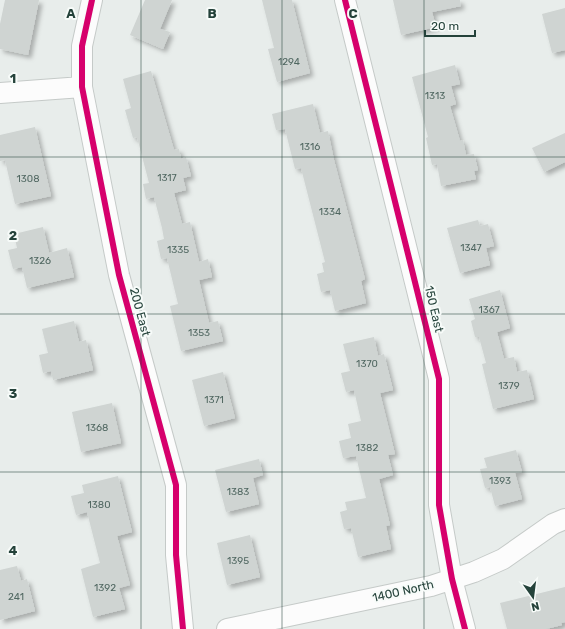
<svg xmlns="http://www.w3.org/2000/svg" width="565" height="629" font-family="Rubik,sans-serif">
<defs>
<filter id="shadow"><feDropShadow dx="3.5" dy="3.5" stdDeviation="2" flood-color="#0004"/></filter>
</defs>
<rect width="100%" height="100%" fill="#e8edeb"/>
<path fill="#cfd4d2" filter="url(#shadow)" d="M5,0H39L28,55L0,49V24Z
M145,0H172L160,29L170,32L163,49L130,35Z
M262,0H292L310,73L277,82L268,49L274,48Z
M393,0H460L461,6L432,12L436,27L401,35Z
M565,8V50L552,53L542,14Z
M455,65L460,84L451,86L456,104L450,106L460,141L463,140L466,155L474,154L478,170L474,171L476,179L441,186L437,164L432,165L426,138L428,137L412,77Z
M151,71L174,150L179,149L181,159L186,157L191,176L183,178L186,190L174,193L182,224L190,222L199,262L208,259L212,277L199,280L209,323L218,321L223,341L181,351L170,306L178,304L167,258L161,259L157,241L164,239L162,228L154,197L146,199L143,184L149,183L137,137L133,138L125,110L131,108L123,79Z
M313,104L320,133L328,131L334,160L365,279L361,281L366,303L335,311L330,290L321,292L317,274L324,272L322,263L325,262L301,168L295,169L285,129L276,130L272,114Z
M35,127L51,196L15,204L5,160L0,161V135Z
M565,133V162L544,172L532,148Z
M478,220L480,226L488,224L494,246L486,248L490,265L460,273L447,228Z
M43,227L49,253L67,248L74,277L27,288L22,267L13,269L8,250L17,248L14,234Z
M500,290L510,328L497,332L504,359L514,357L517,372L527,370L534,399L493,409L482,364L486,363L479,337H475L471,321L475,319L469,299Z
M74,321L79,342L86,340L93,370L53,380L51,371L43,373L39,355L48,353L42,329Z
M374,337L378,356L384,354L393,390L380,393L395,454L388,455L393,475L379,479L390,525L386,526L391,549L358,557L351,528L344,529L340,512L347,510L345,502L366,498L356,456L343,458L339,441L351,438L348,424L361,421L354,390L346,392L341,373L350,371L343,344Z
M223,372L235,418L204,426L192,380Z
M112,403L121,443L81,452L72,412Z
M516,450L522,472L515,473L522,499L495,506L490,487L485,488L480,469L487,468L484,458Z
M259,459L263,475L253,478L259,504L226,512L215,470Z
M118,476L132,532L117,536L130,585L119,588L125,609L93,617L81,569L100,563L87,512L76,515L71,496L84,493L82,485Z
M250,535L260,577L227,585L217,543Z
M17,566L21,581L27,579L35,611L0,620V570Z
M565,587V622L561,623L562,625L546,629H507L500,603Z"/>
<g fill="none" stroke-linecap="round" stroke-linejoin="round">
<defs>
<path id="minor" d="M92,0L82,46V87L119,275L176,485V555L183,629
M345,0L439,379V505L452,579L465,629
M0,93L82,87
M227,629L431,586L474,572L503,559L553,524L565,519"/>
</defs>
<use href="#minor" stroke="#c5cac8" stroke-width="22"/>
<use href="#minor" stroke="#fcfcfc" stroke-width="20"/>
<defs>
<path id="cycleway" d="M92,0L82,46V87L119,275L176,485V555L183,629
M345,0L439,379V505L452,579L465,629"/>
</defs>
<use href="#cycleway" stroke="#f7fbf9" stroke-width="8"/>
<use href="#cycleway" stroke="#d6006c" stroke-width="6"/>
</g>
<path fill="none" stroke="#24423a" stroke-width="1" stroke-opacity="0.55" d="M141,0V629M282,0V629M424,0V629M0,157H565M0,314H565M0,472H565"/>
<g text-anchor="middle" stroke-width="4" stroke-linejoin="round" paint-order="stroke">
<g font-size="10" fill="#506761">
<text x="289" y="65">1294</text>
<text x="435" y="99">1313</text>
<text x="310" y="150">1316</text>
<text x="167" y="181">1317</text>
<text x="28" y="182">1308</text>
<text x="330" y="215">1334</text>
<text x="471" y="251">1347</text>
<text x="178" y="253">1335</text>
<text x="40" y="264">1326</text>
<text x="489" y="313">1367</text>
<text x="199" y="336">1353</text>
<text x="367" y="367">1370</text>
<text x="509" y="389">1379</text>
<text x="214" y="403">1371</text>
<text x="97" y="431">1368</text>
<text x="367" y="451">1382</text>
<text x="500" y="484">1393</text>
<text x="238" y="495">1383</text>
<text x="99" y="508">1380</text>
<text x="238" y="564">1395</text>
<text x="105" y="591">1392</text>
<text x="16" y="600">241</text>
</g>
<g font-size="12" fill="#24423a" stroke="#f7fbf9">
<text transform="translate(434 309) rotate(77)" y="4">150 East</text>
<text transform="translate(140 312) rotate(75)" y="4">200 East</text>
<text transform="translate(403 591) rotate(-13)" y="4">1400 North</text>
</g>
</g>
<g font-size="13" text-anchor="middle" font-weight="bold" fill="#24423a" stroke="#f7fbf9" stroke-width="4" stroke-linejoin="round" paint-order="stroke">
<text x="71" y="18">A</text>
<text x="212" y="18">B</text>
<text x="353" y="18">C</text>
<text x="13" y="83">1</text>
<text x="13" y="240">2</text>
<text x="13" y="398">3</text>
<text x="13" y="555">4</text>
</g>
<g transform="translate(533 597) rotate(166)" stroke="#f7fbf9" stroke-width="3" paint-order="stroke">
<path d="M0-3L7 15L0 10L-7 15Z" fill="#24423a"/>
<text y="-6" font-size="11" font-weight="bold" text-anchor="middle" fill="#24423a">N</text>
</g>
<path d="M425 30v6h50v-6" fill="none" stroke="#24423a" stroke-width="2"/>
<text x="431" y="30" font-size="12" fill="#24423a" stroke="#f7fbf9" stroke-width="3" paint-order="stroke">20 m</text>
</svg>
